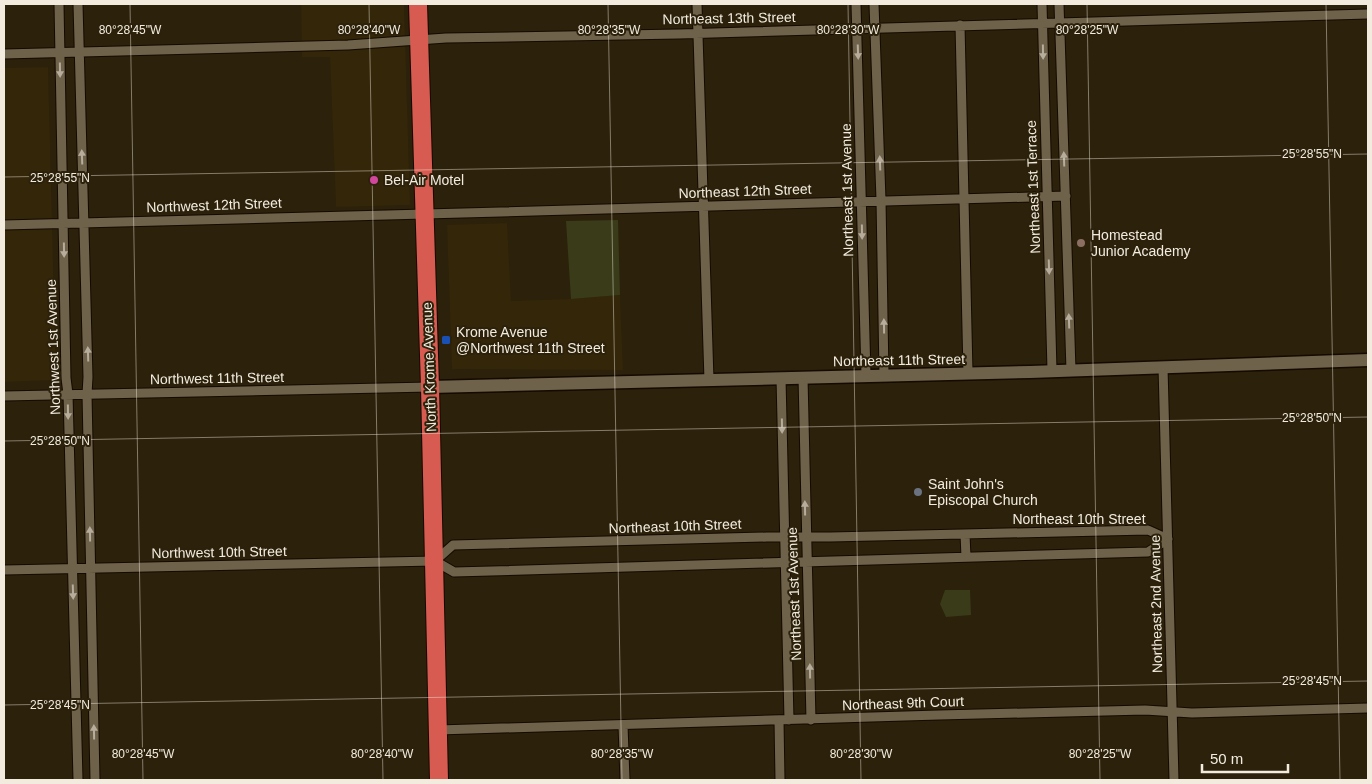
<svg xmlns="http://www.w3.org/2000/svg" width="1372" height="784" font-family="Arial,sans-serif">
<rect width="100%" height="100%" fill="#2c210b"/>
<path fill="#342608" d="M301,4H404L410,205L336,207L330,57H302Z
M48,67L56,380L4,382V68Z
M507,223L511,301L570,299L620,295L623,370L452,369L447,225Z"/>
<path fill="#393b19" d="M618,220L620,295L571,299L566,221Z
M945,590H970L971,615L946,617L940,604Z"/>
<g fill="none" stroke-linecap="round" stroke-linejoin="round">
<defs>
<path id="street" d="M59,4L66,378L68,394L78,780
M78,4L88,377L87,394L95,780
M697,4L709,380
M856,4L866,375
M874,4L881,200L884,375
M1042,4L1052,370
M1059,4L1071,370
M960,25L968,373
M4,54L348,45L446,38L679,34L1368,14
M4,225L501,212L1066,196
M1163,367L1174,780
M803,377L811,720
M781,378L789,720
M4,396L430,387
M1148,530L1168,539L1148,552L454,572L435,561L453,545L767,537H830Z
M965,534L966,557
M4,570L435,561
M779,720L780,780
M623,725L625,780
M438,730L939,715L1145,710L1192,713L1368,708"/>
<path id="secondary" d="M430,387L1030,372L1368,360"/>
<path id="highway" d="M418,4L430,387L439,780"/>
</defs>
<use href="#street" stroke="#140a00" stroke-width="11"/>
<use href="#secondary" stroke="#140a00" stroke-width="15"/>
<use href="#highway" stroke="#140a00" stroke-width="20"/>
<use href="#street" stroke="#6f624b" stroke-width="9"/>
<use href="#secondary" stroke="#6f624b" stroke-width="12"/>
<use href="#highway" stroke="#d75b51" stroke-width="18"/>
</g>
<defs><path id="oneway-solid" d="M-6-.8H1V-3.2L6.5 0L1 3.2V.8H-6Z" transform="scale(1.25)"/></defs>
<g fill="#b7ad9c">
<use href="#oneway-solid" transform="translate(858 52) rotate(88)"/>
<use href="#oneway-solid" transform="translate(1043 52) rotate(89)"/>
<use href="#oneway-solid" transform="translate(60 70) rotate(89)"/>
<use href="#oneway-solid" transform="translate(82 157) rotate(-92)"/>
<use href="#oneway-solid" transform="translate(1064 159) rotate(-92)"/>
<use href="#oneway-solid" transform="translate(880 163) rotate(-92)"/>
<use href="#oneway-solid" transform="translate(862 232) rotate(89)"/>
<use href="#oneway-solid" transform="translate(64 250) rotate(89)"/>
<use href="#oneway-solid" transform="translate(1049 267) rotate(88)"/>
<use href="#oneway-solid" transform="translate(1069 321) rotate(-92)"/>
<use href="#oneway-solid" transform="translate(884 326) rotate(-91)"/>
<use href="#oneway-solid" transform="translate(88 354) rotate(-92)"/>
<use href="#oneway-solid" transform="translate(68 412) rotate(89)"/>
<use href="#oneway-solid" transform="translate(782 426) rotate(89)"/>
<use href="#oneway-solid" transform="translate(805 508) rotate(-91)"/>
<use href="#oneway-solid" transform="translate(90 534) rotate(-91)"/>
<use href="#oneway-solid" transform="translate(73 592) rotate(88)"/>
<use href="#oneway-solid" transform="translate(810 671) rotate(-91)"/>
<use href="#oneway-solid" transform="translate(94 732) rotate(-91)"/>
</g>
<path fill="none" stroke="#f2ebde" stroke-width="1" stroke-opacity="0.45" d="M130,4L143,780M369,4L383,780M608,4L622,780M848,4L861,780M1087,4L1100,780M1326,4L1340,780M4,177L1368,154M4,441L1368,417M4,705L1368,681"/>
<circle fill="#d1479c" stroke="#2c210b" stroke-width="2" cx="374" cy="180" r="5"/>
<circle fill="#8d6e63" stroke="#2c210b" stroke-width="2" cx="1081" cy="243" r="5"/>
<rect fill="#1a4fb4" stroke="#2c210b" stroke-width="2" x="441" y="335" width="10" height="10" rx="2.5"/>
<circle fill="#6b7280" stroke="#2c210b" stroke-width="2" cx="918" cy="492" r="5"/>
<g text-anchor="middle" stroke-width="4" stroke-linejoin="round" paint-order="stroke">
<g font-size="14" fill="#f2ebde" stroke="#2c210b">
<text transform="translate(729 18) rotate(-1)" y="5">Northeast 13th Street</text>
<text transform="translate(1033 187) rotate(-92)" y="5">Northeast 1st Terrace</text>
<text transform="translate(847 190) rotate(-91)" y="5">Northeast 1st Avenue</text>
<text transform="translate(745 191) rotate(-2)" y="5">Northeast 12th Street</text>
<text transform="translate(214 205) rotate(-2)" y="5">Northwest 12th Street</text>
<text transform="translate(53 347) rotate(-92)" y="5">Northwest 1st Avenue</text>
<text transform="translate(899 360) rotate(-1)" y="5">Northeast 11th Street</text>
<text transform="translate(429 367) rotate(-92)" y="5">North Krome Avenue</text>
<text transform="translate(217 378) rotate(-1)" y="5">Northwest 11th Street</text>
<text x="1079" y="524">Northeast 10th Street</text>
<text transform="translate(675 526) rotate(-2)" y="5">Northeast 10th Street</text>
<text transform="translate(219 552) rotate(-1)" y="5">Northwest 10th Street</text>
<text transform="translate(794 594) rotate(-92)" y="5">Northeast 1st Avenue</text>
<text transform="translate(1156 604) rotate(-91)" y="5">Northeast 2nd Avenue</text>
<text transform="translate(903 703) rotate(-2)" y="5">Northeast 9th Court</text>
</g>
<g font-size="14" fill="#f2ebde" stroke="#2c210b" text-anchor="start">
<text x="384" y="185">Bel-Air Motel</text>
<text x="1091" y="240">Homestead<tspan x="1091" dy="16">Junior Academy</tspan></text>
<text x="456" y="337">Krome Avenue<tspan x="456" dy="16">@Northwest 11th Street</tspan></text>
<text x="928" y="489">Saint John's<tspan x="928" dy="16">Episcopal Church</tspan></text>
</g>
</g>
<g font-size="12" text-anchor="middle" fill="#f2ebde" stroke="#2c210b" stroke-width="4" stroke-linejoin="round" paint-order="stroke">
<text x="130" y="34">80°28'45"W</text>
<text x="369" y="34">80°28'40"W</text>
<text x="609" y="34">80°28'35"W</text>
<text x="848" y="34">80°28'30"W</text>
<text x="1087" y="34">80°28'25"W</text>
<text x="1312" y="158">25°28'55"N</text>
<text x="60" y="182">25°28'55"N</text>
<text x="1312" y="422">25°28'50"N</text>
<text x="60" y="445">25°28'50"N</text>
<text x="1312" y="685">25°28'45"N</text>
<text x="60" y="709">25°28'45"N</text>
<text x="143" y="758">80°28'45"W</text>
<text x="382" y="758">80°28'40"W</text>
<text x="622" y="758">80°28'35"W</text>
<text x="861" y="758">80°28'30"W</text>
<text x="1100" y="758">80°28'25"W</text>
</g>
<rect width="1372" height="784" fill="none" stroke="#f2ebde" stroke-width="10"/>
<path d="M1202 764v8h86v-8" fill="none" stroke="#f2ebde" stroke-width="2.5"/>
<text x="1210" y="764" font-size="15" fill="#f2ebde" stroke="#2c210b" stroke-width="4" paint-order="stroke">50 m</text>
</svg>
